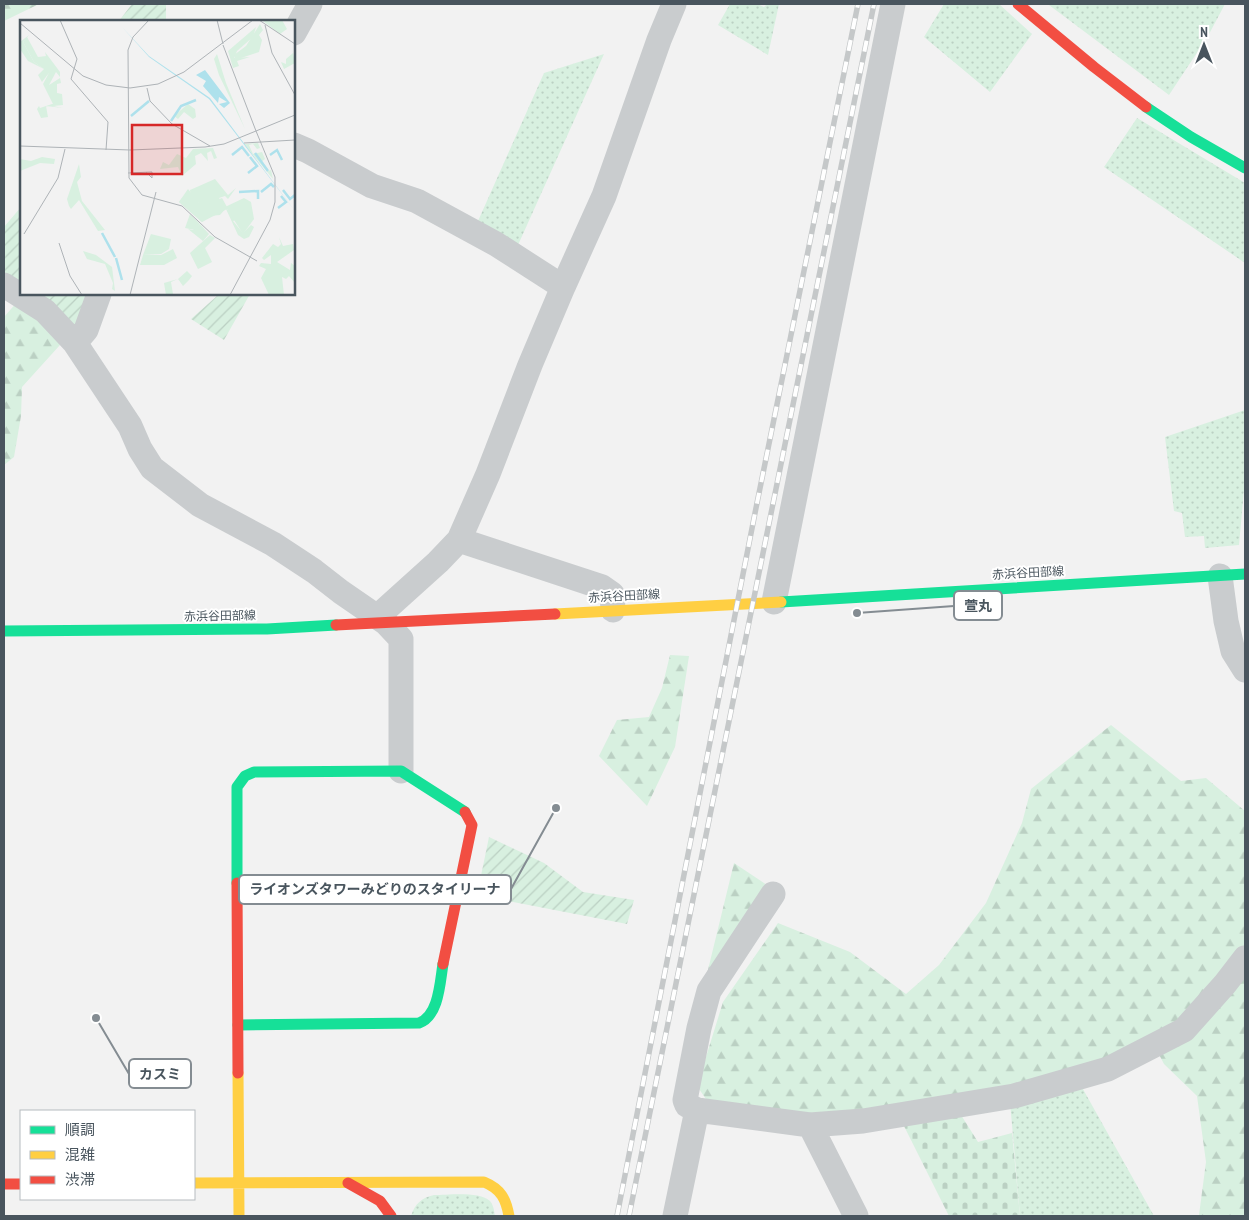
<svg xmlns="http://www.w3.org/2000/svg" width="1249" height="1220" font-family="'PT Sans Narrow','Noto Sans JP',sans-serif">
<defs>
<pattern id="grass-dots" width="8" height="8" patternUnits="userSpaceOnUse" patternTransform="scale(1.25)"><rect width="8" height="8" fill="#d8f0e0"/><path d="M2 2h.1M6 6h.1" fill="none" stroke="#bbd0c3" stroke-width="1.8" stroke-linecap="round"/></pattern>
<pattern id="forest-firs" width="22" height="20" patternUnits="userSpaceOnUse" patternTransform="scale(1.25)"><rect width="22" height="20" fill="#d8f0e0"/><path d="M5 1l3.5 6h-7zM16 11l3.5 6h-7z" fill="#bbd0c3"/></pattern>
<pattern id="cemetery-stones" width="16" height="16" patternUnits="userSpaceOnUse" patternTransform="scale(1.25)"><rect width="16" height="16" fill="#d8f0e0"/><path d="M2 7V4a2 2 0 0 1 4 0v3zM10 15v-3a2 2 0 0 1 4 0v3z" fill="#bbd0c3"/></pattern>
<pattern id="garden-furrows" width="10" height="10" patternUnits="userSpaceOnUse" patternTransform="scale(1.25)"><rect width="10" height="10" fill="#d8f0e0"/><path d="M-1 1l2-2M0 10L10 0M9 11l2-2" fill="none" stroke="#bbd0c3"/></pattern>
</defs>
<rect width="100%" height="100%" fill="#f2f2f2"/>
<path fill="url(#grass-dots)" d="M730,4H757L764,7L767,4H779L768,55L718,25Z
M944,4H999L1032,34L990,92L924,37Z
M1050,4H1225L1208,36L1169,95L1049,5Z
M604,54L518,245L478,221L544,73Z
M1137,118L1245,183V263L1104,167Z
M1245,410V479L1239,545L1205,548L1204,536L1185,537L1182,513L1174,511L1165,437Z
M1079,1082L1154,1216H1020L1010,1102Z
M434,1195C448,1195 480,1191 490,1201C494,1206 494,1211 495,1216H411C415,1204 421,1198 434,1195Z"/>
<path fill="url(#forest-firs)" d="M4,4H39L4,21Z
M18,301L46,319L60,345L22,387L21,416L14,457L4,465V317Z
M670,655L689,656L675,747L647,806L599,756L617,720L649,717L662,688Z
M1111,725L1181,781L1206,778L1245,811V1216L1199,1215L1206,1162L1197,1096L1164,1064L1151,1039L1040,1084L870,1113L806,1115L708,1102L697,1086L723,1002L778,923L850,952L906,994L939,965L986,903L1022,823L1031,789Z
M734,863L767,885L706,978Z"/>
<path fill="url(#cemetery-stones)" d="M961,1115L978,1142L1012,1133L1020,1216H949L903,1124Z"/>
<path fill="url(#garden-furrows)" d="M132,4H166V21H119Z
M21,207V286L4,275V227Z
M33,294H88L77,328Z
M214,294H250L224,340L191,319L217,296Z
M489,837L544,863L583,892L634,900L627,924L477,895Z"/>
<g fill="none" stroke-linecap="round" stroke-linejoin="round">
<path stroke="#c9ccce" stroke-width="25" d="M294,33L310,4
M294,145L308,151L372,186L417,201L496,244L563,287
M4,285L45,311L75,343L130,426L140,449L152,468L200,505L273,544L314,571L341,592L386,623L401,639V771
M75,343L86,330L99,294
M459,540L602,587L612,594L613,610
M1220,576L1226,621L1233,651L1245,670
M774,602L893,4
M377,617L438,562L459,540L488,474L530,365L563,287L604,196L659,40L674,4
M773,894L709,991L699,1028L685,1100L687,1105L697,1110L810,1125L863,1121L1014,1096L1108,1069L1184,1030L1225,984L1245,958
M810,1125L856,1216
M675,1216L697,1110"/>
<path stroke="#16e098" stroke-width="11" d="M1146,107L1191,137L1245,168
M781,602L1245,574
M4,631L267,629L336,625
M237,883V787L245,776L254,772L401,771L465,812
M238,1025L419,1023C439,1016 440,982 443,964"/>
<path stroke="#ffcf43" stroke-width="11" d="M555,614L781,602
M238,1073L239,1216
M194,1183L484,1182C501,1189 506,1199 509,1216"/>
<path stroke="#f24e42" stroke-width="11" d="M1018,4L1094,67L1146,107
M336,625L555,614
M237,883L238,1073
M443,964L472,825L465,812
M348,1183L380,1201L391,1216
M4,1184H21"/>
<defs>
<path id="rail" d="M617,1216L756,508L858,4
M629,1216L874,4"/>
</defs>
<use href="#rail" stroke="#c5c8c9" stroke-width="5.5"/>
<use href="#rail" stroke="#fff" stroke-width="4" stroke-dasharray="11" stroke-linecap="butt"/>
</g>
<g text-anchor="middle" stroke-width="4" stroke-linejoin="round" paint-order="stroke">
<g font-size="12" fill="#49555e" stroke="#fff">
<text transform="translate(1028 573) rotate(-3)" y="4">赤浜谷田部線</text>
<text transform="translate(624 596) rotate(-3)" y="4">赤浜谷田部線</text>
<text transform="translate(220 616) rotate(-1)" y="4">赤浜谷田部線</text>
</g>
</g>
<g transform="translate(20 20)">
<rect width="275" height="275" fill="#f2f2f2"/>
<path d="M236,7L233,17L217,31L214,38L230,37L217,41L219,46L213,48L208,31ZM7,17L18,37L26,36L25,32L40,52V57L36,52L29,65L40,58L41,63L37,64V73L42,74L43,85L33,86L43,88L26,86L28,97L21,98L17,89L19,86L20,88L32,84H33L23,64L29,53L22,62L18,55L24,49L14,42L3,22ZM197,34L206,63L225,109L199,55L194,39ZM238,123L240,128L237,129L233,124L229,125L233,134L242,132L245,139L241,142L248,151L251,150L253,159L224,124ZM22,137L35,139L34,144L20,143L0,151V139L11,141ZM59,144L61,157L57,162L62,181L85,210L78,211L59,180L51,189L49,186L47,179ZM206,189H207L216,200L213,201L223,213L231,205L234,207L229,217L224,219L218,215ZM180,204L189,214L183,221L168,209L173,210Z" fill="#d8f0e0"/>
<path d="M262,0L267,9L260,14L243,1ZM240,4L243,10L239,15L242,20L239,32L215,40L214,35L226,26ZM9,15L3,22L14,42L24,49L8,41L0,29V22ZM272,26L275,43L264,49L261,42L266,44V39L273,33ZM168,84L175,89L176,97L173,99L164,92L158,99L154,96ZM193,128L197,138L194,139L191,131L187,133L188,141L181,133L175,136L176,144L162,156L158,147L140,149L143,142L149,145L157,134L166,138L173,129ZM195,159L208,175L216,168L208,179L205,176L199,178L205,187L224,178L231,182L234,199L223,214L207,189L182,202L159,182L162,178L179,183L171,177L170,170ZM259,217L263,226L273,224L274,230L257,242L270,250L271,243L275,246V263L269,256L266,259L262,257L264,275H249L241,258L246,249L239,246L241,243L251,244V235L244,240L242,238L253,224L258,227L261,224ZM63,231L76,235L92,247L95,271L92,269L93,263L85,244L67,239ZM167,251L172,256L169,260L163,266L158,259L151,262L153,274L146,275L144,263L158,259Z" fill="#d8f0e0"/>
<path d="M168,169L179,183L185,185L202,178L207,187L200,195L189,196L182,202L159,182ZM170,194L180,204L175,210L165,208ZM153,229L157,238L144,245H120L123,235H141Z" fill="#d8f0e0"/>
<path d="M131,214L151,219L149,229L141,234L123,235ZM190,215L195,218L185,228L192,242L178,249L170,233Z" fill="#d8f0e0"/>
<path d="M102,7L129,36L190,78L275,191L189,79L129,37ZM185,50L210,83L204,88L199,84L207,82L199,77L198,83L183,66L186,61L176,55Z" fill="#aee1ec"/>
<path fill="none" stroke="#aee1ec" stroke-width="2.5" d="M111,96L129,81M151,101L161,86L176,80M235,133L248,151M212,135L222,127L229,136M250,135L257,130L262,140M228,153L237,146L230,137M263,170L270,179L275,175M219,172L238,171V179M241,172L251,164L254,167M258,188L266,182L261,176M82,213L95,237M96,238L102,260"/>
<path fill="none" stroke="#aeb3b7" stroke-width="1" d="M40,0L57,39L51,59L88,102L86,130M129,0L113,17L108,30L109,158L122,175L162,186L195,217L237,241M197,0L203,24M239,0L275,24M0,3L63,56L86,65L110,68L138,64L164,52L233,0M245,5L252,33L275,75M203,25L236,111L275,95M127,68L130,81L152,104L190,126M224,123L275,120M0,126L110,130L185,127L204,124L236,111L255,157V182L250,200L210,275M108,153L132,152V158L126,152M4,214L38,158L45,129M39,223L50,256L62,275M110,275L136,172"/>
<path fill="#d62828" fill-opacity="0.15" stroke="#d62828" stroke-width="2.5" d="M112,105H162V154H112Z"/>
<rect width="275" height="275" fill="none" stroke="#49555e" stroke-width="2.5"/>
</g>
<path fill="none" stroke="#848c92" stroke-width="2" d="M857 613L954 606M556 808L511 889M96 1018L129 1074"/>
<g fill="#848c92" stroke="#fff" stroke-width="2">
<circle cx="857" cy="613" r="5"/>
<circle cx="556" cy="808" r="5"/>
<circle cx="96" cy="1018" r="5"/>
</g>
<g fill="#fff" stroke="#848c92" stroke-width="2">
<rect x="954" y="591" width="48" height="29" rx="5"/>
<rect x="239" y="875" width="272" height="29" rx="5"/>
<rect x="129" y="1059" width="62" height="29" rx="5"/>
</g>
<g font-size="14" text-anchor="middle" font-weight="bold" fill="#49555e">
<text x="978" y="611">萱丸</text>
<text x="375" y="894">ライオンズタワーみどりのスタイリーナ</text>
<text x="160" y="1079">カスミ</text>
</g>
<rect width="1249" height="1220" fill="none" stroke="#49555e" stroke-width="10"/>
<rect x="20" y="1110" width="175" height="90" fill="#ffffff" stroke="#b6bbbf"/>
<rect x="30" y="1126" width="25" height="8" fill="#16e098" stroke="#b6bbbf"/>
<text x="65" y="1135" font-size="15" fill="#49555e">順調</text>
<rect x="30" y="1151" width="25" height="8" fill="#ffcf43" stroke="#b6bbbf"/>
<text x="65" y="1160" font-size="15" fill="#49555e">混雑</text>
<rect x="30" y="1176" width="25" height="8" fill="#f24e42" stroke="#b6bbbf"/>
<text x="65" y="1185" font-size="15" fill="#49555e">渋滞</text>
<g transform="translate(1204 45)" stroke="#ffffff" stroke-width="4" paint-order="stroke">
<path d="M0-4L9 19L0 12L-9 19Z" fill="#49555e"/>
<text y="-8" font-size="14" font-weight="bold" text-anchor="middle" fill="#49555e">N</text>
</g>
</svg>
